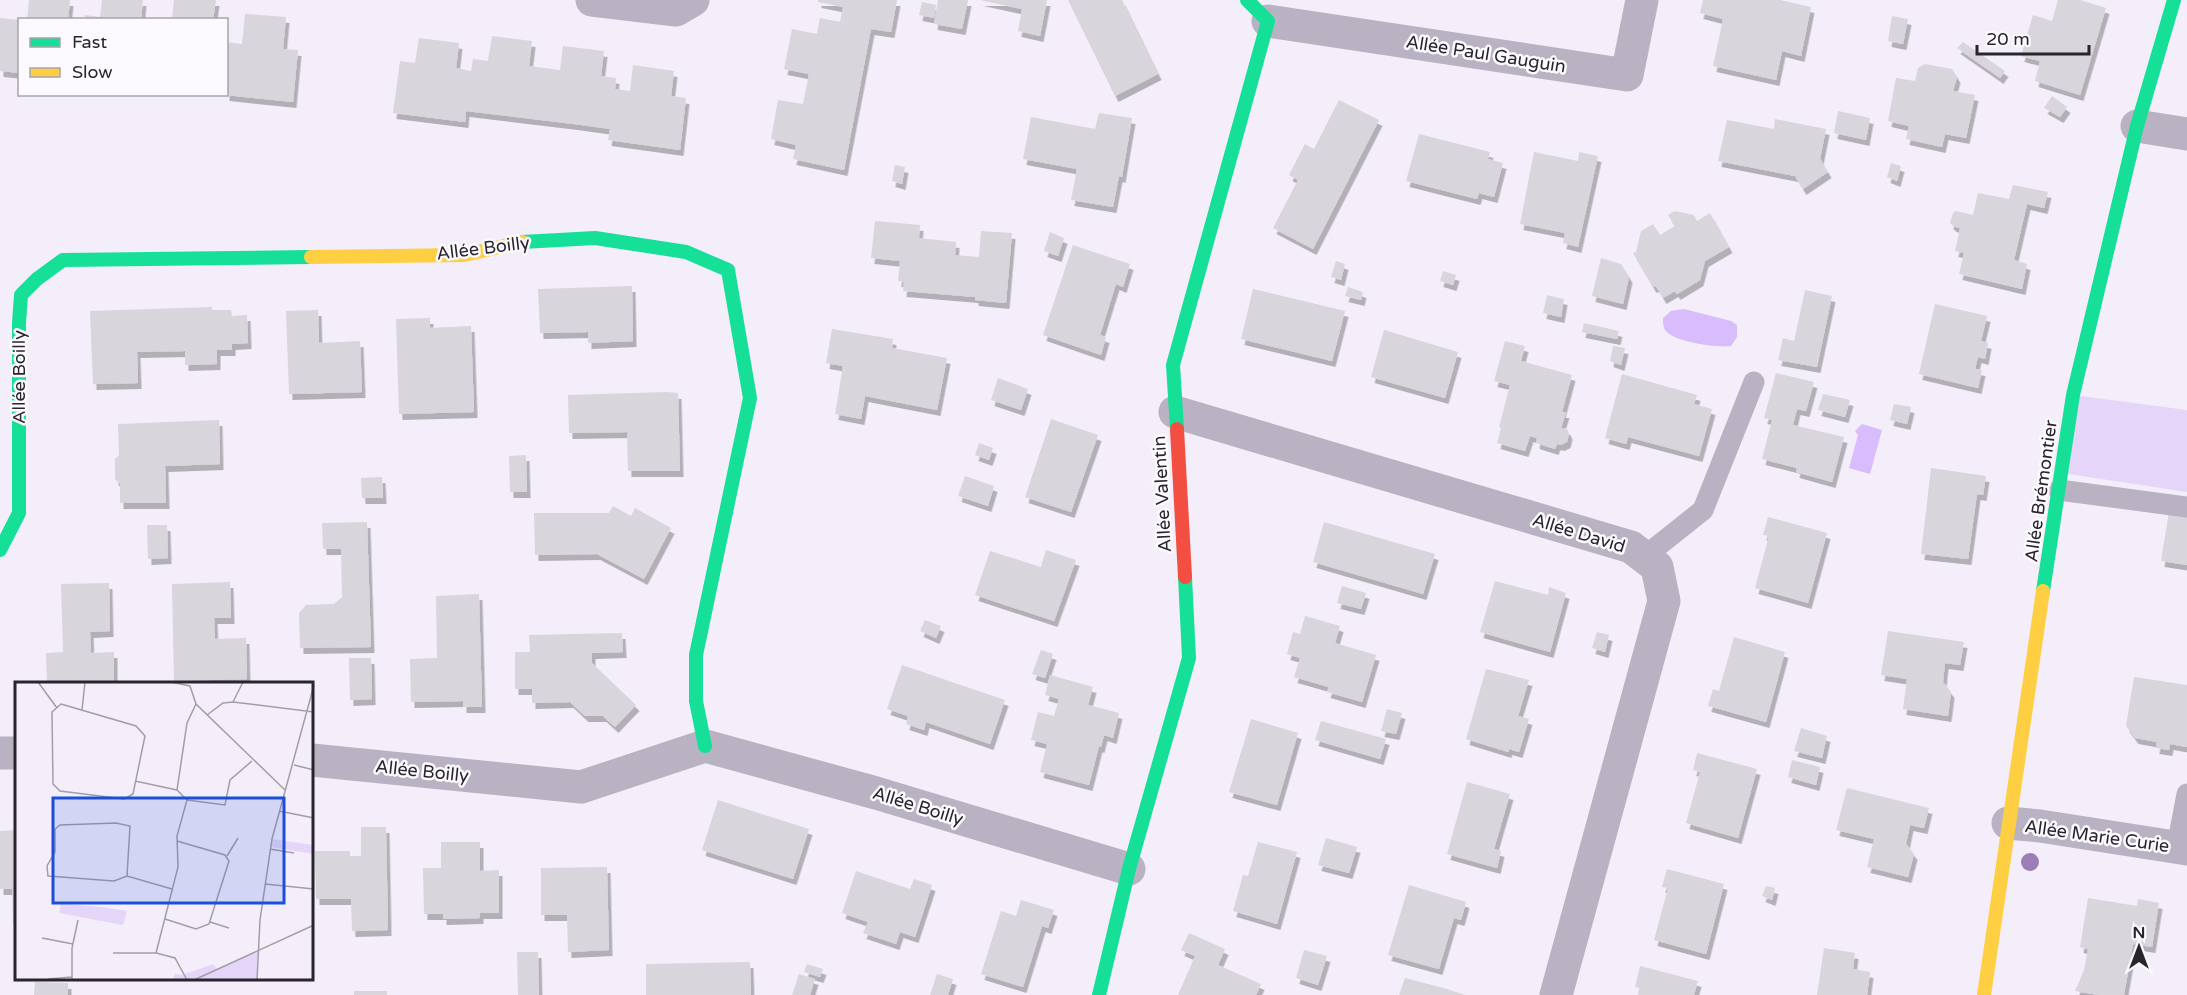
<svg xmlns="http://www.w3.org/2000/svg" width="2187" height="995" font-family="'Varela Round',sans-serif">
<defs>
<filter id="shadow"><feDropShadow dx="3.5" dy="6" stdDeviation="0" flood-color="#0004"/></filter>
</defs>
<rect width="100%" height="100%" fill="#f3eef9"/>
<path fill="#e5d6f9" d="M2073,395L2187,410V492L2062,473Z"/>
<path fill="#d8bcfb" d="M1684,309L1731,321L1737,325V337L1731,346C1718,348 1669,342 1664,328C1663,325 1663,321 1663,318L1671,311Z
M1862,424L1882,430L1870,474L1849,468L1858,435L1855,431Z"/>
<path fill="#d8d5dd" filter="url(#shadow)" d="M29,0H70L68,20H27Z
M102,0H143L141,20H84L85,15L100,17Z
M174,0H216L213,20H172Z
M818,0H897L891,32L871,29L844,170L793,159L796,145L771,139L778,100L803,104L809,74L784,69L792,29L817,34L820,18L840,22L843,7L818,2Z
M938,0H968L962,29L934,24Z
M980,0H1047L1040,36L1018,31L1022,9Z
M1068,0H1122L1158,74L1115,96Z
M1703,0H1780L1811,7L1801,56L1782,51L1776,80L1713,66L1723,19L1700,13Z
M2058,0H2080L2106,8L2080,95L2035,81L2040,61L2021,56L2033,15L2052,21Z
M922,2L936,5L934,18L919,15Z
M245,14L286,17L283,49L298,50L293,102L226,95V42L242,44Z
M1892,16L1908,19L1903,44L1888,41Z
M0,18L20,20V73L0,71Z
M492,36L532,41L529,66L560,70L563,46L604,51L601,76L616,78L615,89L630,91L633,65L674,71L671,96L686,98L680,150L608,140L610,129L574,124L466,111L465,122L393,113L400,61L415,63L419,38L459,43L456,68L471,71L473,59L488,61Z
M1963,42L2005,71L2000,78L1957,48Z
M1925,64L1952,69L1957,77L1953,91L1975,95L1966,138L1945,134L1942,147L1906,139L1909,126L1888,121L1896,78L1915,81L1918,68Z
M2052,96L2067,107L2060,117L2044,108Z
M1339,100L1379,120L1313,249L1273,228L1298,180L1289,175L1305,144L1314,149Z
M1838,111L1870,118L1866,140L1834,133Z
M1099,113L1132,118L1122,177L1119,176L1113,207L1071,200L1077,169L1023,159L1031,117L1095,129Z
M1775,119L1826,129L1820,159L1828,172L1803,189L1795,176L1718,161L1727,120L1774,129Z
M1419,134L1490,152L1488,159L1503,163L1494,197L1479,193L1477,199L1406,181Z
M1534,152L1578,161L1579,152L1598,156L1578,247L1563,243L1565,233L1520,224Z
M1891,163L1901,166L1897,181L1887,177Z
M895,165L905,167L902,184L892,181Z
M2013,185L2048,192L2044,208L2027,204L2014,260L2027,264L2022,289L1959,274L1964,253L1955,251L1960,228L1953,226L1950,223L1953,213L1956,211L1973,215L1978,193L2009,199Z
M1675,211L1694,215L1697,221L1710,213L1729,247L1705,261L1700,280L1677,294L1675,291L1663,298L1656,286L1653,287L1633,253L1636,252L1641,231L1653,224L1660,235L1675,226L1668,215Z
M875,221L920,225L919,238L956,242L955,255L979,257L981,231L1012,233L1006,303L975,300V297L903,291L904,282L898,281L900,261L871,258Z
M1050,232L1064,238L1058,256L1044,251Z
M1073,245L1130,264L1123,287L1116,284L1100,335L1106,337L1101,355L1043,335Z
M1601,258L1621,264L1629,277L1623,304L1592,296Z
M1336,261L1345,264L1341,280L1331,277Z
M1443,271L1456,275L1453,285L1440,281Z
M632,286L633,341L588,343V332L540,333L538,289Z
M1348,287L1363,292L1361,300L1345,296Z
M1253,289L1345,311L1332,361L1241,339Z
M1805,290L1832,296L1817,367L1778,360L1783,338L1794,341Z
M1547,295L1564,299L1561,317L1543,313Z
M1935,304L1987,316L1981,341L1988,343L1985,359L1978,357L1975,369L1982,370L1978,388L1919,374Z
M212,307V310H231L232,316L247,315L248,343L232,344V350H217V364L185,365V351L137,352L138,383L93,384L90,311Z
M318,310L319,343L360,341L362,392L289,394L286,311Z
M430,318V328L471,326L474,412L399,414L396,319Z
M1584,323L1619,331L1617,339L1582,332Z
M832,329L893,339L892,348L947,358L937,410L865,396L861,419L835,414L843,366L826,363Z
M1384,330L1458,352L1445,398L1371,377Z
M1505,341L1525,346L1521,361L1572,375L1562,412H1566L1561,428L1567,429L1569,434L1567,442L1561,445L1557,444L1555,449L1536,443L1537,438L1530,436L1525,451L1497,443L1501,428L1499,427L1510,385L1494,381Z
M1613,346L1625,348L1621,365L1610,361Z
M1776,373L1814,382L1806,411L1797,409L1793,425L1844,437L1832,482L1796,472L1797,468L1762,459L1772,420L1764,418Z
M1622,374L1697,395L1694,404L1712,409L1699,456L1628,437L1626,444L1605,438Z
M998,378L1028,389L1021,410L991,400Z
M667,392L678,393L680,471H628L627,432L569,433L568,395Z
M1823,394L1850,400L1845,417L1818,410Z
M1894,404L1911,407L1907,424L1890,420Z
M1051,419L1098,435L1071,512L1025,497Z
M219,420L220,464L165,466L166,503H120V484L115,479V459L119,455L118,424Z
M979,443L993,448L989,460L975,455Z
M526,455L527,492H510L509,456Z
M1931,468L1986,476L1983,495L1977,494L1968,559L1921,554Z
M965,476L994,486L988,506L958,496Z
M382,477L383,498H362L361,478Z
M613,506L631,516L635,508L671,528L644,579L597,554L535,555L534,513H609Z
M2169,512L2187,514V565L2161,561Z
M1768,517L1827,533L1808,603L1755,588L1769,536L1763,535Z
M367,522L371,647L300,648L299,613L306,605L334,604L342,597L341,549H323L322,523Z
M1324,522L1435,554L1423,594L1313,562Z
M147,525H167L168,558L148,559Z
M1046,550L1076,560L1054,621L975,595L990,551L1041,567Z
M1495,581L1548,595L1549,587L1566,593L1550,652L1480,632Z
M230,582L231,618H214L215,639L246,638L247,679L174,681L172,584Z
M109,583L110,631L90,632L91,653L114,652V683H47L46,653L63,652L61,584Z
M1342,586L1366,593L1361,609L1337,603Z
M479,594L482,707H463V701L411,702L410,659L437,658L436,596Z
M1305,616L1340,626L1335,643L1376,655L1362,702L1327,692L1329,687L1294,677L1300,658L1287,654L1293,632L1300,634Z
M925,620L941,626L936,638L920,631Z
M1888,631L1964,642L1960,665L1945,663L1943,682L1951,692L1948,716L1903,709L1907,679L1881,675Z
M1597,632L1609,635L1605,652L1592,648Z
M622,633L623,652L592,653V663L636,705L615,727L603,716H585L570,702L532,703V689H515V652H530L529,635Z
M1734,637L1785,652L1766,722L1708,706L1713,689L1719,691Z
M1041,650L1053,654L1045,678L1032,674Z
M349,658H371L372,699L350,700Z
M902,665L1005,700L990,744L926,722L924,730L906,724L908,716L887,709Z
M1486,669L1529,680L1518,716L1529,719L1519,752L1509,749L1508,752L1466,739Z
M1050,675L1093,687L1088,705L1119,713L1113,738L1104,735L1101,747L1099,746L1089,785L1040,772L1047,744L1031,740L1038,712L1054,716L1059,699L1045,695Z
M2134,677L2187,685V747L2170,744L2169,750L2156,748L2157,742L2135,738L2126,726Z
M1387,709L1402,713L1396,734L1381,731Z
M1251,719L1298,733L1277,805L1229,792Z
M1321,721L1386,739L1380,759L1315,740Z
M1801,728L1827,736L1822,758L1794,751Z
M1697,753L1757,769L1738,838L1686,823L1700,772L1693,770Z
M1792,760L1820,767L1816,785L1788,777Z
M1467,782L1510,794L1494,849L1501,851L1497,868L1447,854Z
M1847,788L1929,808L1924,828L1910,825L1906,844L1914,854L1908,877L1867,867L1874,839L1836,830Z
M718,800L809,829L793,879L702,850Z
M361,827H386L388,930L352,931L351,899H316L315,851H350V856H361Z
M16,830V926H13L12,889H0V831Z
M1326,838L1357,847L1349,873L1318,865Z
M441,842H480V871L499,870V913H480V918L443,919V914H424L423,868H441Z
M1258,842L1297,852L1277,924L1233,911L1243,875L1248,876Z
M607,867L609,950L568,952L567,915H541V868Z
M1667,869L1724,884L1706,954L1654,940L1668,888L1662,887Z
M856,871L910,889L914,879L932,885L915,937L900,932L896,944L863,933L868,922L842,913Z
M1409,885L1466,902L1461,920L1454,918L1439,969L1388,955Z
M1766,886L1775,888L1772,900L1762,896Z
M2088,898L2137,906L2138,899L2159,903L2152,947L2133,944L2124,995H2099L2075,991L2084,970L2088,949L2080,947Z
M1021,900L1054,910L1048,928L1042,926L1023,987L981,974L1001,911L1016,916Z
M1189,933L1225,949L1218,965L1261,984L1256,995H1178L1195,956L1181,950Z
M1824,948L1855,953L1853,969L1870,972L1867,995H1817Z
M1304,950L1327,956L1318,985L1296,978Z
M517,952H538L539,995H518Z
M750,962L751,995H646V964Z
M807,964L823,969L820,977L804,972Z
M1640,966L1698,981L1694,995H1638L1640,988L1635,987Z
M799,974L815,979L810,995H792Z
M937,974L953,979L948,995H930Z
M1405,978L1447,989L1465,995H1399Z
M35,982L68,983V995H34Z
M354,991H387V995H354Z"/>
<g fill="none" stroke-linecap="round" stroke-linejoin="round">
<path stroke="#b8b2c2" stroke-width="21" d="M2059,490L2187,507
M1644,557L1703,510L1754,382
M2177,847L2187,794"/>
<path stroke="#b8b2c2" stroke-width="33" d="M592,0L676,10L693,0
M1268,21L1627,75L1642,0
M2137,126L2187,134
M1175,412L1631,547L1657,567L1664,601L1556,995
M0,753H16
M312,760L581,787L705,746L876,793L1129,869
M2008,823L2040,826L2187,849"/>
<path stroke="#16e098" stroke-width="14" d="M522,242L595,238L686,252L728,270L750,398L696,655V701L705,746
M1177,429L1173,365L1268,21L1247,0
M0,550L19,513V323L21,295L37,279L63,260L311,257
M2043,591L2073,395L2137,126L2174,0
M1099,995L1129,869L1189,658L1185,577"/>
<path stroke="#ffcf43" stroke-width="14" d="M311,257L464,255L522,242
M1984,995L2043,591"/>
<path stroke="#f24e42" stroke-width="14" d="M1177,429L1185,577"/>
</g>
<circle fill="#9d7db8" cx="2030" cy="862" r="9"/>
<g text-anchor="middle" stroke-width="5" stroke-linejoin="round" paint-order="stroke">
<g font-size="18" fill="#28252d" stroke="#fcfafe">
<text transform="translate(1486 54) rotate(9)" y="6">Allée Paul Gauguin</text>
<text transform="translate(483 248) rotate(-7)" y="6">Allée Boilly</text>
<text transform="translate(19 377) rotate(-90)" y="6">Allée Boilly</text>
<text transform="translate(2041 491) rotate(-82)" y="6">Allée Brémontier</text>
<text transform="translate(1162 494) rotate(-93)" y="6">Allée Valentin</text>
<text transform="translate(1579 533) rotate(17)" y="6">Allée David</text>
<text transform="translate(422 771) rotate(6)" y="6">Allée Boilly</text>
<text transform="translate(918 806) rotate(17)" y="6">Allée Boilly</text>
<text transform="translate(2097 836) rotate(8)" y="6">Allée Marie Curie</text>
</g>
</g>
<g transform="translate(15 682)">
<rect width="298" height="298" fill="#f3eef9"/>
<path d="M257,157L298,163V172L256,165ZM46,222L87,225L112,229L108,243L44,231ZM243,268L242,298H158L160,292L167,293L198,282L202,287Z" fill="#e5d6f9"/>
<path fill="none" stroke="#a29ea7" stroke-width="1.5" d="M23,0L42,26M156,0L175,4L181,22L270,108M218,20L228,0M46,22L121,44L130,54L118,112L109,117L45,109L38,102L37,30ZM67,28L70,0M192,33L208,21L218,20L299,30M279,83L299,88M120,99L162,108M172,118L210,123L215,98L237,79M264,129L299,136M255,167L279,171M212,174L223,156M0,183V211M112,194L115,144L101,141L45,143L40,147V170L32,184L33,194L99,199L112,194L157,207M250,202L299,207M150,237L181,247L194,242L214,179L210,173L162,159M195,240L214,246M27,256L58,262M98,271H141M33,297L57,295M57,298V266L63,238M172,298L160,276L141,271L163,185L162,154L172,118L162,108L172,41L181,22M179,298L299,243M242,298L245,238L257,157L299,3"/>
<path fill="#1d4ed8" fill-opacity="0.15" stroke="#1d4ed8" stroke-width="3" d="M38,116H269V221H38Z"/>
<rect width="298" height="298" fill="none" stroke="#28252d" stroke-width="3"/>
</g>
<rect x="18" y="18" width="210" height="78" fill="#fcfafe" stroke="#a7a5aa" stroke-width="1.5"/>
<rect x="30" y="38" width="30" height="9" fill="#16e098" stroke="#a7a5aa" stroke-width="1.5"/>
<text x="72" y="48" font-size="18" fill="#28252d">Fast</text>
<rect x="30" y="68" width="30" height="9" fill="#ffcf43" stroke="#a7a5aa" stroke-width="1.5"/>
<text x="72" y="78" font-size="18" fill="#28252d">Slow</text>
<g transform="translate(2139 947)" stroke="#fcfafe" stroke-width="4.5" paint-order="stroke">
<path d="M0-4.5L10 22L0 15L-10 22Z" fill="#28252d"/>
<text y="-9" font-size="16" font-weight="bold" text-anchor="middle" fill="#28252d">N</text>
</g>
<path d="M1977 45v9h112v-9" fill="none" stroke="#28252d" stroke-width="3"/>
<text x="1986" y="45" font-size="18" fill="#28252d" stroke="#fcfafe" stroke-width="4.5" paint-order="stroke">20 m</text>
</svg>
